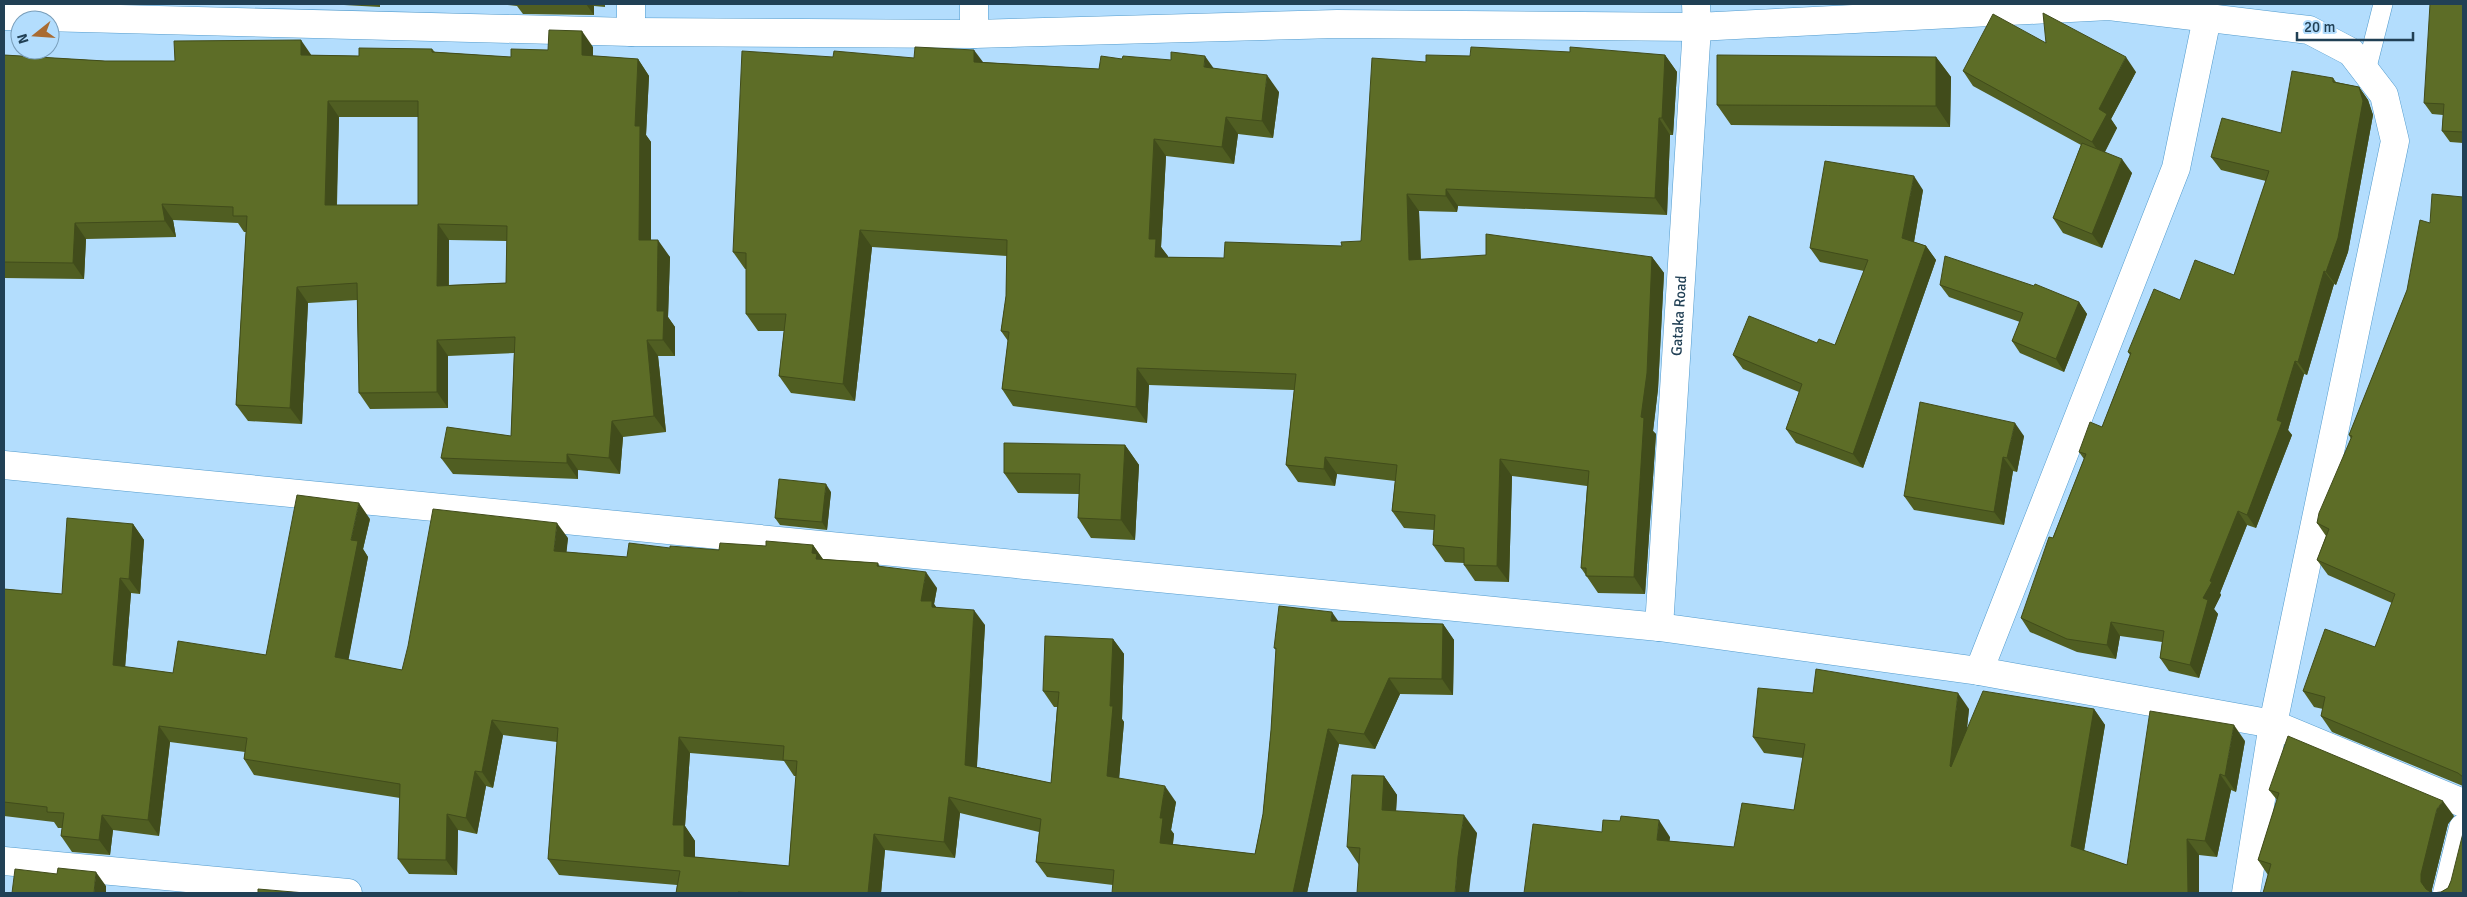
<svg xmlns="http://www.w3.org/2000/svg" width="2467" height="897" font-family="Signika,sans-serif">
<rect width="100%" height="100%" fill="#b3ddfd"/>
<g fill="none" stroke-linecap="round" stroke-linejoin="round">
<defs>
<path id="service" d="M2366,71L2383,4"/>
<g id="minor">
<path d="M4,16L631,32L974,34L1337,24L1697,27L2109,6L2309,30L2351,52L2384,95L2395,141L2273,724L2246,893"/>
<path d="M631,32V4"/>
<path d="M974,34V4"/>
<path d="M4,465L1659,627L1979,671L2273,724L2463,803"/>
<path id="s1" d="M1659,627L1697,27L1696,4"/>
<path d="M1979,671L2176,168L2207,18"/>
<path d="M4,861L348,893"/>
<path d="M2447,893L2463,828"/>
</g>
</defs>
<use href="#service" stroke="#529bcd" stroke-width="20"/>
<use href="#minor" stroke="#529bcd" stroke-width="29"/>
<use href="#service" stroke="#fff" stroke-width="19"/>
<use href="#minor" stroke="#fff" stroke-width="28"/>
</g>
<path fill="#505e22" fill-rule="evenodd" d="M326,4H380V7Z
M499,4H605V7L594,6V15L523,14L517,6Z
M2463,4V143L2450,142L2442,131L2443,115L2432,114L2424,103Z
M593,47V56L638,59L649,76L646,135L651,142V240L670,257L668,317L675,327V356H658L666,432L623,437L620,474L578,470V479L453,474L441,458L511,436L514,353L448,356V408L370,409L359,393L357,300L308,303L302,424L248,421L236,405L246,232H244L238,223L173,220L176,237L86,239L84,279L4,278V55L105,61H175L311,55L359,56L432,49L435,52L511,57L548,50ZM339,117H418V205H337ZM449,240L507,241L506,283L449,285Z
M1570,52L1665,55L1677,72L1673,135H1670L1667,215L1458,206L1457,212L1419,211L1421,259L1652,257L1664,273L1658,389L1653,431L1656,434L1645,594L1598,593L1581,568L1587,486L1512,476L1509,582L1475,581L1464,565V563L1445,562L1433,545L1434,530L1404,528L1392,511L1395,481L1337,474L1335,486L1298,482L1286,465L1294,390L1149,385L1147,423L1013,406L1002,389L1008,341L1001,331L1006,296L1007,256L872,247L855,401L791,393L779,376L784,331H758L746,314V269H745L733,252L833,57L914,58L1099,69L1122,59L1214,69L1279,92L1273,138L1238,134L1234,164L1166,156L1161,247L1168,257L1224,258L1342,246L1361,241L1426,62L1470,56Z
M1936,57L1951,77L1950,127L1731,125L1717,105Z
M1963,71L2136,72L2111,119L2117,128L2105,152L2132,173L2102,248L2063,233L2053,218L2081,145L1973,86Z
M2333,78L2336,82L2359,87L2368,100L2373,115L2348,252L2336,285L2334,284L2307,375L2304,374L2288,430L2292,435L2256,528L2247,525L2220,593L2221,595L2214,609L2218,614L2199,678L2169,671L2160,658L2162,642L2120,636L2116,659L2077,652L2030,632L2021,618L2084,459L2079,452L2102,427L2130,355L2128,352L2180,300L2234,275L2266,181L2221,170L2211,157L2281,133Z
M1923,190L1914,242L1926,246L1936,260L1863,468L1796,443L1786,429L1799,392L1743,369L1733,355L1817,343L1835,345L1864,271L1820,262L1810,248Z
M2463,197V786L2332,732L2321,716L2323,709L2314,707L2303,691L2375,647L2392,603L2328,575L2317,560L2326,536L2317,523L2351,439L2349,435L2407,290L2430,223Z
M1940,285L2034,286L2079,302L2087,314L2064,372L2020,353L2012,341L2020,322L1949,297Z
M2024,436L2017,472L2013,471L2004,525L1914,510L1904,496Z
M1125,445L1139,465L1135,540L1091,538L1078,518L1079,494L1018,493L1004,473Z
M831,492L827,530L780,525L775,518Z
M370,519L363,549L368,557L348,660L402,670L568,538L566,552L627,557L670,548L719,550L766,546L813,545L823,559L878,563L880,567L937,588L934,604L936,607L985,625L977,767L1051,783L1057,707H1054L1043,691L1113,639L1124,654L1122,719L1124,722L1119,778L1176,802L1171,830L1174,834L1173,844L1255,854L1263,814L1271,730L1276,650L1274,648L1339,621L1443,624L1454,640L1453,695L1400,694L1375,749L1339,744L1307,893L1113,885L1047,877L1036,862L1039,832L960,813L955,858L885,850L881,893H676L677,885L559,875L548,859L557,742L503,735L493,788L486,786L477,834L458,830L457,875L409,874L398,859L400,798L254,775L244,759L245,752L170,742L159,836L113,830L110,855L72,852L61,836L62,828H58L54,822L4,816V589L62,594L133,524L144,540L140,594L131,593L125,667L173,673L266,655ZM690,753L784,761L794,776H796L789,866L695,857V841L685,826Z
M1969,709L1967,729L2094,709L2105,725L2084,851L2127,865L2245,741L2236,792L2231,790L2217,857L2199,855V893H1524L1602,832L1670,837L1669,841L1734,847L1794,810L1803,758L1764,753L1753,737Z
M1384,776L1397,795L1396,811L1477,833L1471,875L1359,865L1347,847Z
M2269,790L2454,816L2448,824L2432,889V893L2441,892L2448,888L2451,881L2463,893H2263L2268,875L2258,860L2277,800Z"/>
<path fill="#414c1b" d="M586,4H592L594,6V15Z
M582,31L593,47V71L582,55Z
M301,40L312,56L301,55Z
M974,50L986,66L974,62Z
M1665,55L1677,72L1673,135L1662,118Z
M1205,56L1217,73L1204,67Z
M1936,57L1951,77L1950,127L1936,106Z
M2126,57L2136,72L2111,119L2117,128L2102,157L2092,142L2099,109Z
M638,59L649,76L646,135L651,142V256L639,240L635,126Z
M1267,75L1279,92L1273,138L1262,121Z
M2359,87L2368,100L2373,115L2348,252L2336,285L2326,272Z
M328,101L339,117L336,221L325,205Z
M1226,117L1238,134L1234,164L1222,147Z
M1659,118L1670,135L1667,215L1655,198Z
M1154,139L1166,156L1161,247L1168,256L1167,274L1155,257L1149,239Z
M2122,159L2132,173L2102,248L2092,234Z
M1914,176L1923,190L1912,253L1902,238Z
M1446,189L1458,206L1457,212L1446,196Z
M1407,194L1419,211L1421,276L1409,260Z
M162,204L173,220L176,237L165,221Z
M75,223L86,239L84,279L73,263Z
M438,224L449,240L448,302L437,286Z
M860,230L872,247L855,401L843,384Z
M658,240L670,257L668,317L675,327V356L663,340L657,311Z
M1926,246L1936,260L1863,468L1853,454Z
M1652,257L1664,273L1658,389L1653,431L1656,434L1645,594L1634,577L1641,417Z
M2324,271L2334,284L2307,375L2298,362Z
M297,287L308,303L302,424L290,408Z
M2079,302L2087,314L2064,372L2056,359Z
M437,340L448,356V408L437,392Z
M647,340L658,356L666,432L654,416Z
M2295,361L2304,374L2288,430L2292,435L2256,528L2247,515L2277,420Z
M1137,368L1149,385L1147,423L1136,407Z
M612,421L623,437L620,474L609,458Z
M2015,423L2024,436L2017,472L2007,458Z
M1125,445L1139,465L1135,540L1121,520Z
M567,454L578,470V479L567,463Z
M1325,457L1337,474L1335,486L1324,469Z
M2003,457L2013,471L2004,525L1994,512Z
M1500,459L1512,476L1509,582L1497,566Z
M826,484L831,492L827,530L822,522Z
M359,503L370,519L363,549L368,557L346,673L335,657L351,540Z
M2238,511L2247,525L2220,593L2221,595L2214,609L2218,614L2199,678L2190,665L2203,598Z
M557,523L568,538L565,567L554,551Z
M133,524L144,540L140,594L129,579Z
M813,545L824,561L827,574L812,553Z
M926,572L937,588L934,604L943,617L921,601Z
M120,578L131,593L124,681L113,665Z
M974,610L985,625L976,780L965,765Z
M1332,612L1343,628L1331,621Z
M2111,622L2120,636L2116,659L2107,645Z
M1443,624L1454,640L1453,695L1442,679Z
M1113,639L1124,654L1122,719L1124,722L1118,792L1107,776Z
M1389,678L1400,694L1375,749L1364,734Z
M1958,693L1969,709L1961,782L1950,766Z
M2094,709L2105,725L2082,862L2071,846Z
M492,720L503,735L493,788L482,772Z
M2234,725L2245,741L2236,792L2225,776Z
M159,726L170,742L159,836L148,820Z
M1328,729L1339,744L1307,893H1293Z
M679,737L690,753L685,826L695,841V871L684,856L673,825Z
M475,771L486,786L477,834L466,818Z
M2220,774L2231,790L2217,857L2205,841Z
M1384,776L1397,795L1395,828L1382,810Z
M1165,786L1176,802L1171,830L1174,834L1171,858L1160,843V818Z
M949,797L960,813L955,858L944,842Z
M2443,801L2454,816L2448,824L2432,889V893H2429L2421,882V874L2437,809Z
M447,814L458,830L457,875L446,860Z
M102,815L113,830L110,855L99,840Z
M1464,815L1477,833L1471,875L1469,893H1455L1458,857Z
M1659,820L1670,837L1668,856L1657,840Z
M874,834L885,850L881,893H868Z
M2187,839L2199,855V893H2188Z
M96,872L106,886V893H94Z"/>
<path fill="#5d6d27" stroke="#414c1b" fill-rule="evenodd" d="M2430,4H2463V132L2442,131L2444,104L2424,103Z
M2043,13L2126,57L2099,109L2107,114L2092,142L1963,71L1993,14L2046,43Z
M549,30L582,31V55L638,59L635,126H640L639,240H658L657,311H664L663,340H647L654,416L612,421L609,458L567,454V463L441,458L447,427L511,436L515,337L437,340V392L359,393L357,283L297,287L290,408L236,405L247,216H233V207L162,204L165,221L75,223L73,263L4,262V55L105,61H175L174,41L301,40V55L359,56V48L432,49V52L511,57V49L548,50ZM328,101H418V205H325ZM438,224L507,226L506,283L437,286Z
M915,47L974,50V62L1099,69L1101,56L1122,59L1123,56L1171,60V52L1205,56L1204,67L1267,75L1262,121L1226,117L1222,147L1154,139L1149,239H1156L1155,257L1224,258L1225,242L1342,246L1341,242L1361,241L1372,58L1426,62V55L1470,56L1471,47L1570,52V47L1665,55L1662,118H1659L1655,198L1446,189V196L1407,194L1409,260L1486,255V234L1652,257L1647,373L1641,417L1644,418L1634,577L1586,576V568H1581L1589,471L1500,459L1497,566L1464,565V548L1433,545L1435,515L1392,511L1397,465L1325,457L1324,469L1286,465L1296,374L1137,368L1136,407L1002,389L1009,332L1001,331L1006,296L1007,240L860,230L843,384L779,376L786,314H746V253L733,252L742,51L833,57L834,51L914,58Z
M1717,55L1936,57V106L1717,105Z
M2292,71L2333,78V82L2359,87L2363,101L2338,238L2326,272L2324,271L2298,362L2295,361L2277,420L2282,422L2247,515L2238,511L2210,581L2212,582L2203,598L2208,600L2190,665L2160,658L2164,631L2111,622L2107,645L2067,639L2021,618L2049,537L2053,538L2086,454L2079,452L2090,422L2102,427L2131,353L2128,352L2154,289L2180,300L2195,260L2234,275L2269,171L2211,157L2222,118L2281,133Z
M2082,143L2122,159L2092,234L2053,218Z
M1825,161L1914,176L1902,238L1926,246L1853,454L1786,429L1802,384L1733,355L1749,316L1817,343L1819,339L1835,345L1868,260L1810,248Z
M2432,194L2463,197V777L2458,773L2321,716L2325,697L2303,691L2325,629L2375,647L2395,594L2317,560L2329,529L2317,523L2319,513L2352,436L2349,435L2407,290L2420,220L2430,223Z
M1945,256L2034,286L2035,284L2079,302L2056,359L2012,341L2023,313L1940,285Z
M1920,402L2015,423L2007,458L2003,457L1994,512L1904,496Z
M1004,443L1125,445L1121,520L1078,518L1080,474L1004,473Z
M779,479L826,484L822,522L775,518Z
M297,495L359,503L351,540L358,541L335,657L402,670L408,646L433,509L557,523L554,551L627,557L629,543L670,548V546L719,550L720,543L766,546V541L813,545L812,553L817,554L816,559L878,563L877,566L926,572L921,601H932V607L974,610L965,765L1051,783L1059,692L1043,691L1045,636L1113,639L1110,706H1113L1107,776L1165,786L1160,818H1163L1160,843L1255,854L1263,814L1271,730L1276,648H1274L1279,606L1332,612L1331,621L1443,624L1442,679L1389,678L1364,734L1328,729L1293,893H1112L1114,870L1036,862L1041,819L949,797L944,842L874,834L868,893H752L738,892V893H676L680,871L548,859L558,728L492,720L482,772L475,771L466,818L447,814L446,860L398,859L400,784L244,759L247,738L159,726L148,820L102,815L99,840L61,836L64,813L47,812V807L4,802V589L62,594L67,518L133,524L129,579L120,578L113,665L173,673L178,641L266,655ZM679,737L784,746L783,760L797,761L789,866L684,856V825H673Z
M1816,669L1958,693L1950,766L1951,767L1983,691L2094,709L2071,846L2127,865L2150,711L2234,725L2225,776L2220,774L2205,841L2187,839L2188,893H1524L1533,824L1602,832L1603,820L1620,821L1621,816L1659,820L1657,840L1734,847L1742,803L1794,810L1805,744L1753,737L1758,688L1813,693Z
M2288,736L2443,801L2437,809L2421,874V882L2426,889L2432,893L2441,892L2448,888L2451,881L2463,833V893H2263L2271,864L2258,860L2279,793L2269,790Z
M1352,775L1384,776L1382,810L1464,815L1458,857L1455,893H1357L1360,848L1347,847Z
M58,868L96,872L94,893H12L15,869L57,874Z
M258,889L305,893H258Z"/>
<g text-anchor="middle" stroke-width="5" stroke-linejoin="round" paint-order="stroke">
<g font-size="15" fill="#214055" stroke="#b3ddfd">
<text dy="5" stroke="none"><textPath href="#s1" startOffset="312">Gataka Road</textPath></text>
</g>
</g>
<rect width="2467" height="897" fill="none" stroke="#214055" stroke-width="10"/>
<g transform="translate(35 35) rotate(253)"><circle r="24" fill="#b3ddfd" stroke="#799eba"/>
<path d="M0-4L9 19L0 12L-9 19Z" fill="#a96b31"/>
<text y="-8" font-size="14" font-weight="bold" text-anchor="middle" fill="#214055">N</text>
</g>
<path d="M2297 32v8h116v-8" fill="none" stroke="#214055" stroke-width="2.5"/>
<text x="2304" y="32" font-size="15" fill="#214055" stroke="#b3ddfd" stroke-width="4" paint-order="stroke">20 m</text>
</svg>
